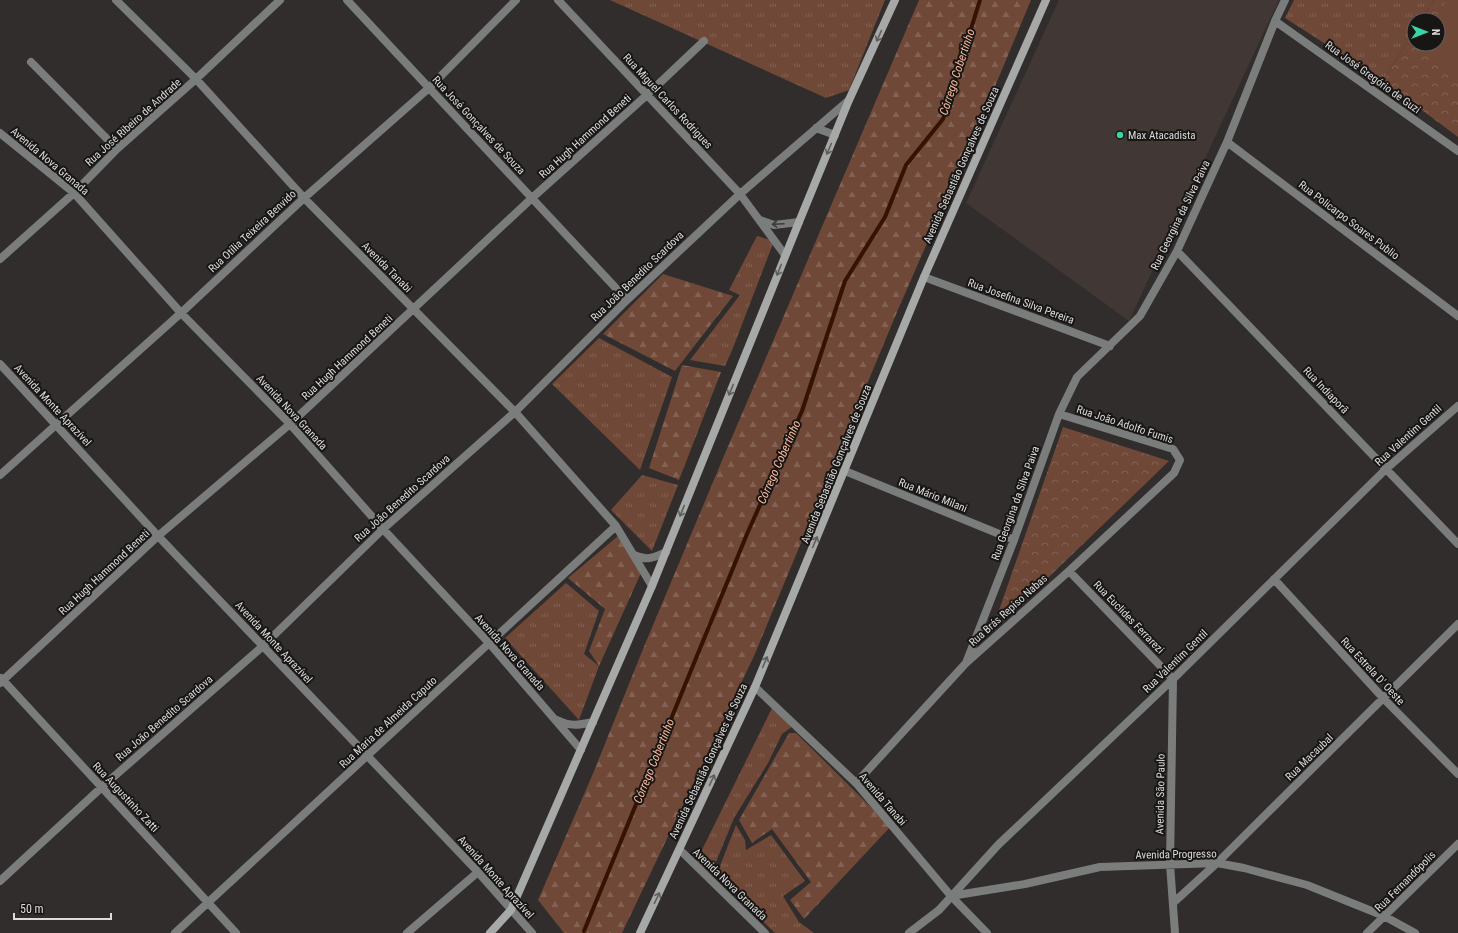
<svg xmlns="http://www.w3.org/2000/svg" width="1458" height="933" font-family="'Roboto Condensed',sans-serif">
<defs>
<pattern id="grass-tufts" width="24" height="20" patternUnits="userSpaceOnUse"><rect width="24" height="20" fill="#6f4837"/><path d="M3 7l-1-3M5 7V3M7 7l1-3M15 17l-1-3M17 17v-4M19 17l1-3" fill="none" stroke="#836253"/></pattern>
<pattern id="forest-firs" width="22" height="20" patternUnits="userSpaceOnUse"><rect width="22" height="20" fill="#6f4837"/><path d="M5 1l3.5 6h-7zM16 11l3.5 6h-7z" fill="#836253"/></pattern>
<pattern id="park-crowns" width="20" height="18" patternUnits="userSpaceOnUse"><rect width="20" height="18" fill="#6f4837"/><path d="M2 6a3 3 0 1 1 6 0M12 15a3 3 0 1 1 6 0" fill="none" stroke="#836253"/></pattern>
</defs>
<rect width="100%" height="100%" fill="#302d2c"/>
<path fill="#413835" d="M1059,0H1279L1129,321L966,203Z"/>
<path fill="url(#grass-tufts)" d="M610,0H885L849,90L826,98Z
M1294,0H1434L1421,20H1414V31L1383,81L1285,18Z
M757,236L774,241L733,348L725,366L690,360L740,295L729,290Z
M599,338L672,377L640,470L552,384Z
M642,475L678,485L652,551L611,510Z
M566,583L599,611L584,654L599,666L579,720L505,638Z
M773,706L793,726L782,734L768,763L734,818L711,874L696,862Z
M736,825L745,840L746,850L771,835L805,881L783,896L799,922L814,933H775L716,876Z"/>
<path fill="url(#forest-firs)" d="M919,0H1031L991,96L897,312L754,656L622,933H564L538,900L592,776L643,649L726,451Z
M663,274L733,296L675,371L603,334Z
M682,365L721,372L679,480L649,468Z
M618,536L641,573L599,666L589,651L605,609L568,578Z
M789,733H796L883,819L892,825L804,919L790,900L811,882L772,829L752,843L739,820Z"/>
<path fill="url(#park-crowns)" d="M1434,0H1458V137L1383,81L1414,31V44H1438V20H1421Z
M1063,427L1169,461L991,633Z"/>
<path fill="#6f4837" d="M1447,0H1458V74L1416,46L1418,44H1438V20H1434Z"/>
<g fill="none" stroke-linecap="round" stroke-linejoin="round">
<path stroke="#351201" stroke-width="4" d="M584,931L747,534L802,411L845,281L885,217L906,165L943,119L980,0"/>
<path stroke="#7b7c7c" stroke-width="8" d="M116,0L196,79L304,198L515,412L616,526L652,586
M347,0L627,300
M558,0L740,194L785,255
M1275,21L1458,151
M31,62L117,149
M816,128L835,135
M0,133L74,193L181,313L290,424L383,529L489,643L581,750
M1227,142L1458,316
M760,220L774,225L799,222
M1177,251L1458,544
M0,259L74,193L117,149L196,79L280,0
M924,277L1110,346
M845,471L1014,540
M0,475L181,313L304,198L429,88L516,0
M634,555C647,561 653,558 666,552
M1069,571L1173,679L1170,864L1175,933
M1274,579L1384,699L1458,774
M966,663L1014,540L1059,414L1077,377L1140,316L1177,251L1227,142L1275,21L1285,0
M1,678L236,933
M0,683L158,536L290,424L532,198L648,94L704,41
M557,720C571,727 579,725 593,722
M856,783L966,663L1069,571L1174,473L1180,460L1173,449L1059,414
M680,850L765,933
M0,881L102,787L263,646L383,529L515,412L627,300L740,194L849,100
M951,896L1025,884L1100,867L1217,863L1244,868L1307,885L1384,916L1415,933
M1173,903L1217,863L1458,624
M175,933L616,526
M407,933L478,872
M909,933L939,910L998,845L1173,679L1386,469L1458,406
M1367,933L1458,844"/>
<path stroke="#7b7c7c" stroke-width="8" d="M0,364L158,536L478,872L532,933
M755,687L856,783L951,896L987,933"/>
<path stroke="#a7a9a8" stroke-width="8" d="M490,933L511,910L652,586L799,222L849,100L895,0
M640,933L755,687L924,277L1046,0"/>
</g>
<defs><path id="oneway-shaft" d="M-6 0H5M1.5-3L5.5 0L1.5 3" fill="none" stroke-width="1.6" stroke-linecap="round" stroke-linejoin="round"/></defs>
<g stroke="#5f605e">
<use href="#oneway-shaft" transform="translate(879 36) rotate(114)"/>
<use href="#oneway-shaft" transform="translate(829 149) rotate(113)"/>
<use href="#oneway-shaft" transform="translate(779 270) rotate(112)"/>
<use href="#oneway-shaft" transform="translate(731 390) rotate(112)"/>
<use href="#oneway-shaft" transform="translate(682 511) rotate(112)"/>
<use href="#oneway-shaft" transform="translate(815 542) rotate(-67)"/>
<use href="#oneway-shaft" transform="translate(765 662) rotate(-67)"/>
<use href="#oneway-shaft" transform="translate(712 780) rotate(-65)"/>
<use href="#oneway-shaft" transform="translate(657 898) rotate(-64)"/>
</g>
<use stroke="#3a3a39" href="#oneway-shaft" transform="translate(778 224) rotate(177)"/>
<circle fill="#3ad4a5" stroke="#171615" stroke-width="1.5" cx="1120" cy="135" r="4"/>
<g text-anchor="middle" stroke-width="4" stroke-linejoin="round" paint-order="stroke">
<g font-size="11" fill="#dddcdb" stroke="#171615">
<text transform="translate(1373 77) rotate(36)" y="4">Rua José Gregório de Guzi</text>
<text transform="translate(668 101) rotate(47)" y="4">Rua Miguel Carlos Rodrigues</text>
<text transform="translate(133 122) rotate(-42)" y="4">Rua José Ribeiro de Andrade</text>
<text transform="translate(479 125) rotate(47)" y="4">Rua José Gonçalves de Souza</text>
<text transform="translate(585 136) rotate(-42)" y="4">Rua Hugh Hammond Beneti</text>
<text transform="translate(50 161) rotate(40)" y="4">Avenida Nova Granada</text>
<text transform="translate(961 165) rotate(-66)" y="4">Avenida Sebastião Gonçalves de Souza</text>
<text transform="translate(1180 215) rotate(-64)" y="4">Rua Georgina da Silva Paiva</text>
<text transform="translate(1349 220) rotate(37)" y="4">Rua Policarpo Soares Publio</text>
<text transform="translate(252 231) rotate(-43)" y="4">Rua Otília Teixeira Benvido</text>
<text transform="translate(387 267) rotate(45)" y="4">Avenida Tanabi</text>
<text transform="translate(637 276) rotate(-44)" y="4">Rua João Benedito Scardova</text>
<text transform="translate(1021 301) rotate(20)" y="4">Rua Josefina Silva Pereira</text>
<text transform="translate(347 357) rotate(-43)" y="4">Rua Hugh Hammond Beneti</text>
<text transform="translate(1326 390) rotate(46)" y="4">Rua Indiaporã</text>
<text transform="translate(53 405) rotate(47)" y="4">Avenida Monte Aprazível</text>
<text transform="translate(292 412) rotate(47)" y="4">Avenida Nova Granada</text>
<text transform="translate(1125 424) rotate(18)" y="4">Rua João Adolfo Fumis</text>
<text transform="translate(1408 435) rotate(-42)" y="4">Rua Valentim Gentil</text>
<text transform="translate(836 464) rotate(-68)" y="4">Avenida Sebastião Gonçalves de Souza</text>
<text transform="translate(933 495) rotate(22)" y="4">Rua Mário Milani</text>
<text transform="translate(402 498) rotate(-42)" y="4">Rua João Benedito Scardova</text>
<text transform="translate(1015 503) rotate(-70)" y="4">Rua Georgina da Silva Paiva</text>
<text transform="translate(104 572) rotate(-43)" y="4">Rua Hugh Hammond Beneti</text>
<text transform="translate(1008 610) rotate(-42)" y="4">Rua Brás Repiso Nabas</text>
<text transform="translate(1129 617) rotate(46)" y="4">Rua Euclides Ferrarezi</text>
<text transform="translate(274 642) rotate(47)" y="4">Avenida Monte Aprazível</text>
<text transform="translate(510 652) rotate(48)" y="4">Avenida Nova Granada</text>
<text transform="translate(1175 661) rotate(-44)" y="4">Rua Valentim Gentil</text>
<text transform="translate(1373 671) rotate(47)" y="4">Rua Estrela D' Oeste</text>
<text transform="translate(164 718) rotate(-41)" y="4">Rua João Benedito Scardova</text>
<text transform="translate(388 722) rotate(-43)" y="4">Rua Maria de Almeida Caputo</text>
<text transform="translate(1309 757) rotate(-44)" y="4">Rua Macaubal</text>
<text transform="translate(708 761) rotate(-65)" y="4">Avenida Sebastião Gonçalves de Souza</text>
<text transform="translate(1160 794) rotate(-89)" y="4">Avenida São Paulo</text>
<text transform="translate(126 797) rotate(47)" y="4">Rua Augustinho Zatti</text>
<text transform="translate(883 799) rotate(49)" y="4">Avenida Tanabi</text>
<text transform="translate(1176 854) rotate(-1)" y="4">Avenida Progresso</text>
<text transform="translate(496 877) rotate(48)" y="4">Avenida Monte Aprazível</text>
<text transform="translate(1405 881) rotate(-45)" y="4">Rua Fernandópolis</text>
<text transform="translate(730 884) rotate(44)" y="4">Avenida Nova Granada</text>
</g>
<g font-size="11" fill="#dddcdb" stroke="#171615" text-anchor="start">
<text x="1128" y="139">Max Atacadista</text>
</g>
<g font-size="12" font-style="italic" fill="#febc9d" stroke="#171615">
<text transform="translate(957 72) rotate(-72)" y="4">Córrego Cobertinho</text>
<text transform="translate(779 462) rotate(-66)" y="4">Córrego Cobertinho</text>
<text transform="translate(654 761) rotate(-68)" y="4">Córrego Cobertinho</text>
</g>
</g>
<g transform="translate(1426 32) rotate(90)"><circle r="19" fill="#171615" stroke="#666564"/>
<path d="M0-3L7 15L0 10L-7 15Z" fill="#3ad4a5"/>
<text y="-6" font-size="11" font-weight="bold" text-anchor="middle" fill="#dddcdb">N</text>
</g>
<path d="M14 913v6h97v-6" fill="none" stroke="#dddcdb" stroke-width="2"/>
<text x="20" y="913" font-size="12" fill="#dddcdb" stroke="#171615" stroke-width="3" paint-order="stroke">50 m</text>
</svg>
